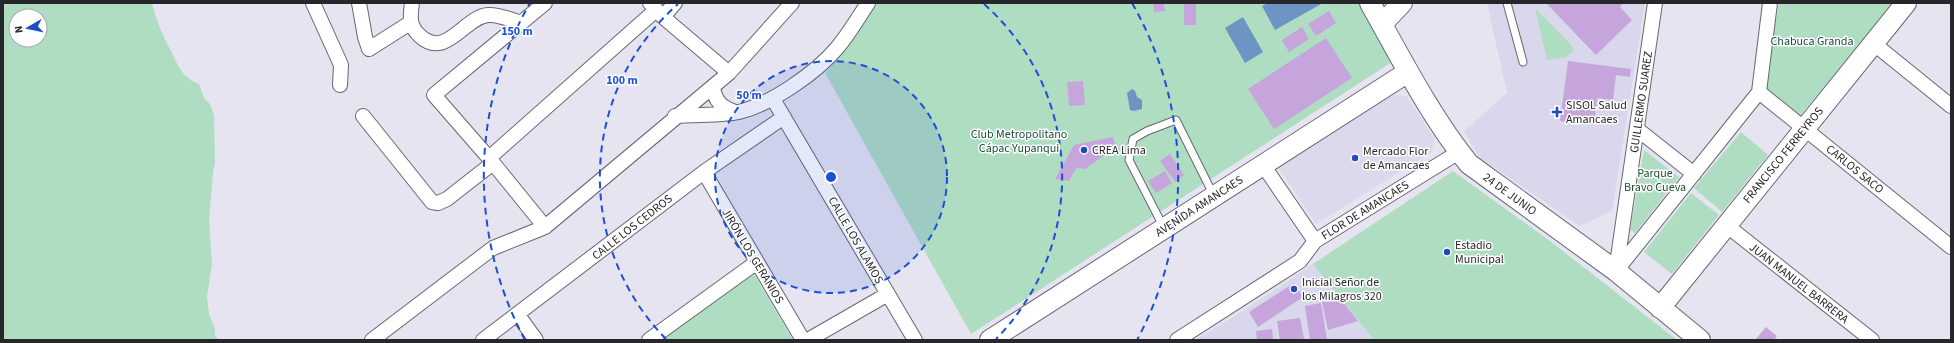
<svg xmlns="http://www.w3.org/2000/svg" width="1954" height="343" font-family="'Source Sans 3',sans-serif">
<rect width="100%" height="100%" fill="#e5e4f0"/>
<path fill="#ded8ed" d="M1393,95L1406,96L1435,139L1432,152L1316,224L1277,165Z"/>
<path fill="#d8d7eb" d="M1487,3H1645L1612,211L1580,226L1479,157L1464,131L1507,93Z
M1313,264L1374,340H1195L1241,312Z"/>
<path fill="#afddc2" fill-rule="evenodd" d="M3,3H152C156,20 162,34 170,49C179,66 180,76 199,84L204,98L210,104L214,115L215,162L213,172L209,219L212,264L207,296L209,314L215,329V336L219,340H3ZM16,16H40V40H16Z
M877,3H1358L1392,62L971,334L825,73L844,51Z
M1779,3H1894L1799,117L1764,90Z
M1535,8L1572,46L1573,51L1566,57L1547,60Z
M1741,132L1768,155L1722,212L1694,188Z
M1644,150L1679,177L1635,233L1630,230Z
M1453,171L1550,241L1677,340H1374L1313,264Z
M1691,193L1719,215L1672,274L1644,252Z
M754,274L793,340H668L666,337Z"/>
<path fill="#6d95c4" d="M1268,3H1323L1275,30L1262,6Z
M1243,17L1263,52L1245,63L1225,28Z
M1132,89L1135,91L1137,97L1142,100V109L1134,111L1130,110L1127,93Z"/>
<path fill="#c5a5dc" d="M1153,3H1164L1165,11L1154,12Z
M1184,3H1196V25H1184Z
M1546,3H1623L1620,7L1632,20L1596,55Z
M1329,11L1336,23L1316,36L1308,24Z
M1302,27L1309,39L1289,52L1282,40Z
M1326,38L1352,78L1274,129L1248,89Z
M1568,61L1631,69L1630,77L1616,75L1613,100L1597,98L1594,125L1560,121Z
M1083,81L1085,105L1069,106L1067,82Z
M1113,137L1116,147L1085,169L1076,168L1069,181L1055,179L1074,145Z
M1170,154L1184,175L1175,182L1160,161Z
M1165,171L1172,183L1156,193L1148,181Z
M1294,283L1303,297L1258,327L1249,312Z
M1338,296L1358,321L1328,330L1322,302Z
M1321,303L1327,340H1310L1305,306Z
M1300,318L1304,339L1280,340L1277,321Z
M1766,327L1777,336L1774,340H1755Z
M1272,329L1273,340H1257L1256,331Z"/>
<g fill="none" stroke-linecap="round" stroke-linejoin="round">
<defs>
<path id="lane" d="M1507,3L1523,62
M1164,228L1129,160L1133,139L1147,131L1176,120L1214,196"/>
<path id="street" d="M313,3L341,65L340,85
M359,3L365,37L369,49L410,23
M412,3C410,18 409,26 420,36C446,60 464,17 488,15C498,14 512,20 521,23
M650,3L663,17L729,73
M663,17L675,3
M1873,43L1951,106
M713,87C715,101 721,107 735,112
M1759,92L1951,247
M773,99L915,340
M363,116L432,202L438,203L447,199L493,163
M675,116C695,114 721,116 739,112C771,104 816,73 837,48C849,34 858,18 868,3
M1637,129L1694,174
M489,158L656,10
M1263,165L1315,241
M704,172L803,340
M1726,225L1872,340
M545,227L489,158L434,95L545,3
M1616,271L1759,92L1770,3
M1616,271L1655,3
M518,315L536,340
M372,340L493,248L545,227L729,73L792,3
M483,340L704,172L784,117
M649,340L757,262
M808,340L888,294
M1177,340L1300,261L1315,241L1459,152"/>
<path id="secondary" d="M1370,3C1400,56 1430,116 1469,164L1616,271L1700,340
M1382,24L1402,3
M1660,308L1906,3
M990,340L1408,72"/>
</defs>
<use href="#lane" stroke="#676771" stroke-width="9"/>
<use href="#street" stroke="#676771" stroke-width="16"/>
<use href="#secondary" stroke="#676771" stroke-width="22"/>
<use href="#lane" stroke="#fff" stroke-width="7"/>
<use href="#street" stroke="#fff" stroke-width="14"/>
<use href="#secondary" stroke="#fff" stroke-width="20"/>
</g>
<circle cx="831" cy="177" r="116" fill="#1d4ed8" fill-opacity=".12"/>
<g fill="none" stroke="#1d4ed8" stroke-width="2" stroke-dasharray="7 5">
<circle cx="831" cy="177" r="116"/>
<path d="M666 339A231 231 0 0 1 678 4M984 4A231 231 0 0 1 996 339"/>
<path d="M525 340A347 347 0 0 1 530 3M1132 3A347 347 0 0 1 1137 340"/>
</g>
<g fill="#1d4dba" stroke="#fff" stroke-width="1.5">
<path d="M1555 106h4v4h4v4h-4v4h-4v-4h-4v-4h4z"/>
<circle cx="1084" cy="150" r="4"/>
<circle cx="1355" cy="158" r="4"/>
<circle cx="1447" cy="252" r="4"/>
<circle cx="1294" cy="289" r="4"/>
</g>
<g text-anchor="middle" stroke-width="3" stroke-linejoin="round" paint-order="stroke">
<g font-size="12" fill="#1b4d35" stroke="#fff">
<text x="1812" y="45">Chabuca Granda</text>
<text x="1019" y="138">Club Metropolitano<tspan x="1019" dy="14">Cápac Yupanqui</tspan></text>
<text x="1655" y="177">Parque<tspan x="1655" dy="14">Bravo Cueva</tspan></text>
</g>
<g font-size="12" fill="#27272b" stroke="#fff">
<text transform="translate(1641 102) rotate(-82)" y="4">GUILLERMO SUAREZ</text>
<text transform="translate(1783 155) rotate(-51)" y="4">FRANCISCO FERREYROS</text>
<text transform="translate(1855 169) rotate(39)" y="4">CARLOS SACO</text>
<text transform="translate(1510 194) rotate(36)" y="4">24 DE JUNIO</text>
<text transform="translate(1199 206) rotate(-33)" y="4">AVENIDA AMANCAES</text>
<text transform="translate(1365 210) rotate(-32)" y="4">FLOR DE AMANCAES</text>
<text transform="translate(632 227) rotate(-38)" y="4">CALLE LOS CEDROS</text>
<text transform="translate(856 240) rotate(60)" y="4">CALLE LOS ALAMOS</text>
<text transform="translate(753 256) rotate(59)" y="4">JIRÓN LOS GERANIOS</text>
<text transform="translate(1799 283) rotate(38)" y="4">JUAN MANUEL BARRERA</text>
</g>
<g font-size="12" fill="#27272b" stroke="#fff" text-anchor="start">
<text x="1566" y="109">SISOL Salud<tspan x="1566" dy="14">Amancaes</tspan></text>
<text x="1092" y="154">CREA Lima</text>
<text x="1363" y="155">Mercado Flor<tspan x="1363" dy="14">de Amancaes</tspan></text>
<text x="1455" y="249">Estadio<tspan x="1455" dy="14">Municipal</tspan></text>
<text x="1302" y="286">Inicial Señor de<tspan x="1302" dy="14">los Milagros 320</tspan></text>
</g>
</g>
<circle cx="831" cy="177" r="6" fill="#1d4ed8" stroke="#fff" stroke-width="2"/>
<g font-size="12" text-anchor="middle" font-weight="bold" fill="#1d4ed8" stroke="#fff" stroke-width="3" stroke-linejoin="round" paint-order="stroke">
<text x="517" y="35">150 m</text>
<text x="622" y="84">100 m</text>
<text x="749" y="99">50 m</text>
</g>
<rect width="1954" height="343" fill="none" stroke="#27272b" stroke-width="8"/>
<g transform="translate(28 28) rotate(261)"><circle r="19" fill="#ffffff" stroke="#a9a9aa"/>
<path d="M0-3L7 15L0 10L-7 15Z" fill="#1d4dba"/>
<text y="-6" font-size="11" font-weight="bold" text-anchor="middle" fill="#27272b">N</text>
</g>
</svg>
